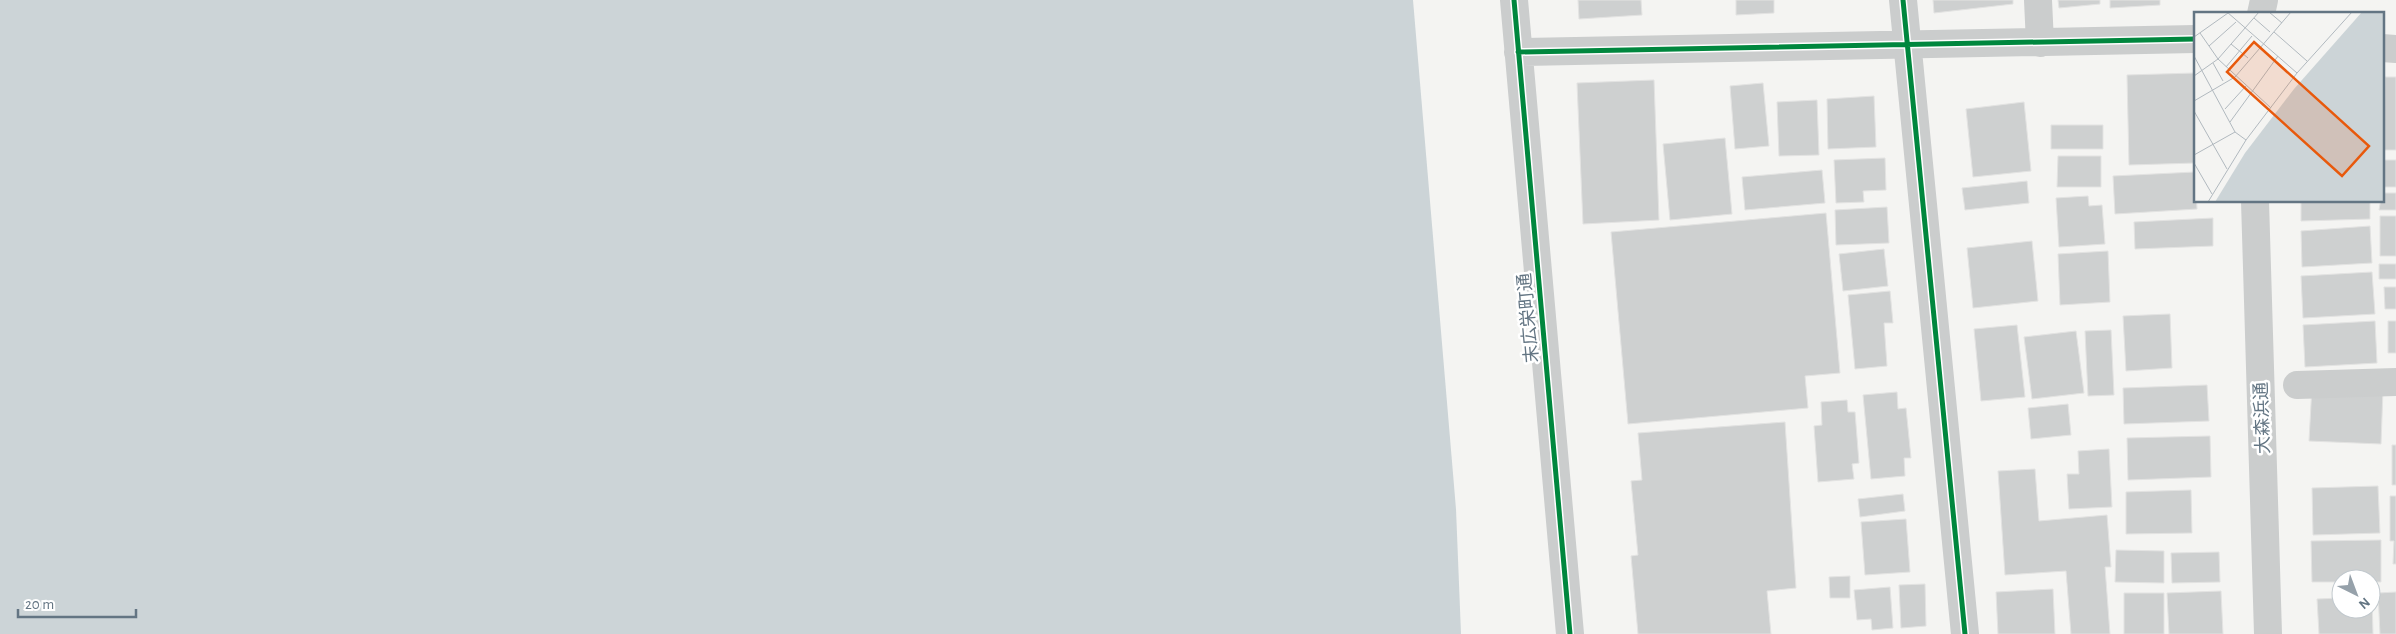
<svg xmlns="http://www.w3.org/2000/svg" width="2396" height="634" font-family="'Alegreya Sans','Noto Sans JP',sans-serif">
<rect width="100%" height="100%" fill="#f4f4f2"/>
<path fill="#ccd4d7" d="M0,0H1413L1456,509L1461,634H0Z"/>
<path fill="#ced0d0" stroke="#e3e3e2" d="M1578,0H1641L1642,15L1579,19Z
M1736,0H1774V13L1736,15Z
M1933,0H2013V4L1934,13Z
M2058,0H2100V4L2059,8Z
M2110,0H2160V5L2110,8Z
M2195,73V163L2129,165L2127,75Z
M2385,77H2396V150H2384Z
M1654,80L1659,220L1583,224L1577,83Z
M1763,83L1769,146L1735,149L1730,86Z
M1874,96L1876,147L1828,149L1827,99Z
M1817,100L1819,155L1779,156L1777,102Z
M2024,102L2031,171L1973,177L1966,109Z
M2051,125H2103V149H2051Z
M1725,138L1732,214L1670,220L1663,144Z
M2058,156H2101V187H2057Z
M1885,158L1886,190L1863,191L1864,202L1836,203L1834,160Z
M2382,160H2396V187H2382Z
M1822,170L1825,203L1745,210L1742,177Z
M2195,172L2197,209L2115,214L2113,176Z
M2027,181L2029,203L1965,210L1962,188Z
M2382,193H2396V210H2379Z
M2088,196L2089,206L2102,205L2105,244L2059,247L2056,198Z
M2301,201H2370V219L2301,221Z
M1887,207L1889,243L1836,245L1835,210Z
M1826,213L1840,373L1805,376L1808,408L1628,424L1611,232Z
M2380,216H2396V256H2380Z
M2213,218V246L2135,249L2134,222Z
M2370,226L2372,263L2302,267L2301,231Z
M2032,241L2038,301L1973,308L1967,248Z
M1884,249L1888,286L1843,291L1839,254Z
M2108,251L2110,302L2060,305L2058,254Z
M2379,264H2396V279H2379Z
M2372,272L2375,314L2303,318L2301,276Z
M2384,287H2396V309H2385Z
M1890,291L1893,323H1884L1887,366L1855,369L1848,295Z
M2170,314L2172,368L2126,371L2123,316Z
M2375,321L2377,363L2305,367L2303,325Z
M2388,321H2396V353H2388Z
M2017,325L2025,397L1981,401L1974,329Z
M2111,330L2114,395L2088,396L2085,331Z
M2076,331L2084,393L2032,399L2024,337Z
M2207,385L2209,421L2124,424L2123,388Z
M2312,386L2383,389L2381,444L2309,441Z
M1897,392L1898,409L1906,408L1911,458H1904L1905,476L1871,479L1863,395Z
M1847,400L1848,412H1855L1859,463L1852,464L1854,479L1818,482L1814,426L1822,425L1821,402Z
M2068,404L2071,435L2031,439L2028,408Z
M1785,422L1796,588L1767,591L1771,634H1638L1631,556L1638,555L1631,481L1642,480L1638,433Z
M2210,436L2211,477L2128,480L2127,438Z
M2392,445H2396V485H2392Z
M2109,449L2112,507L2069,509L2067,474H2079L2078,451Z
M2035,469L2039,521L2107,515L2111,567H2105L2110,634H2071L2066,571L2005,575L1998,471Z
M2378,486L2380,533L2313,535L2312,488Z
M2191,490L2192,533L2126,534V492Z
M1903,494L1905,511L1860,517L1858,499Z
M2390,496H2396V564H2393L2394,541H2390Z
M1906,519L1910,572L1865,575L1861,522Z
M2381,540V582H2371V579H2341V582H2312L2311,541Z
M2116,550L2164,551V583L2115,582Z
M2219,552L2220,582L2172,583L2171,553Z
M1850,576V598H1830L1829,577Z
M1925,584L1926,626L1901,628L1899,585Z
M1890,587L1893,628L1872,630L1871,619L1857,620L1854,590Z
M2053,589L2055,634H1998L1996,592Z
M2221,591L2223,634H2169L2167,593Z
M2396,592V634H2380L2378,593Z
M2124,593H2164V634H2124Z
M2372,596L2373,634H2319L2317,599L2341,598V609H2371Z"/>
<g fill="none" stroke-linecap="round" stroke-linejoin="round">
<path stroke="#cbcdcd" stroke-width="28" d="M1514,0L1570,634
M1903,0L1965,634
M2038,0L2040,43
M2261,14L2264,0
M2382,48L2396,49
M1518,52L2195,39
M2255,201L2268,634
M2297,385L2396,382"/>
<defs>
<path id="cycleway" d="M1514,0L1570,634
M1903,0L1965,634
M1518,52L2195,39"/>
</defs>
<use href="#cycleway" stroke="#fff" stroke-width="8"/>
<use href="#cycleway" stroke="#00873e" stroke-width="5"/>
</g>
<g text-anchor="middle" stroke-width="5" stroke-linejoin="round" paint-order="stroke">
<g font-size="18" fill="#637583" stroke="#fff">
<text transform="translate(1528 318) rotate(-95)" y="6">末広栄町通</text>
<text transform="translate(2262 418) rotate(-92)" y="6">大森浜通</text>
</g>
</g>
<g transform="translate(2194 12)">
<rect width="190" height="190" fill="#f4f4f2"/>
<path d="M168,0H190V190H21L51,141L100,77Z" fill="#ccd4d7"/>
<path fill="none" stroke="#b1b9bf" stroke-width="1" d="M33,0L103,61M75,0L88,11M60,6L76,20M80,20L113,49M6,21L24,47L77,96M0,25L34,1M37,32L54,46M15,34L42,10M0,44L41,120L52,128M19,51L29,69M32,55L58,24M0,64L24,47L65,0M0,89L41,65L97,0M31,97L52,74M0,99L33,157M36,110L84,44M0,143L41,120M0,151L18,182M14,190L52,128L103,61L158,0"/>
<path fill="#e8590c" fill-opacity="0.15" stroke="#e8590c" stroke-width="2.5" d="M60,30L175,134L148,164L33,60Z"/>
<rect width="190" height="190" fill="none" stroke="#637583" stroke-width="2.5"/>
</g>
<g transform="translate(2356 594) rotate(138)"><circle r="24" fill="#ffffff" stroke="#c1c8cd"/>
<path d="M0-4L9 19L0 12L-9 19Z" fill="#96a1aa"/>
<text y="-8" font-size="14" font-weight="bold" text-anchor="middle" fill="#637583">N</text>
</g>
<path d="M18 609v8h118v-8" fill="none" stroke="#637583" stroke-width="2.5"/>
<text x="25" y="609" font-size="15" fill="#637583" stroke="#ffffff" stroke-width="4" paint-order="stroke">20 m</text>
</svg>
